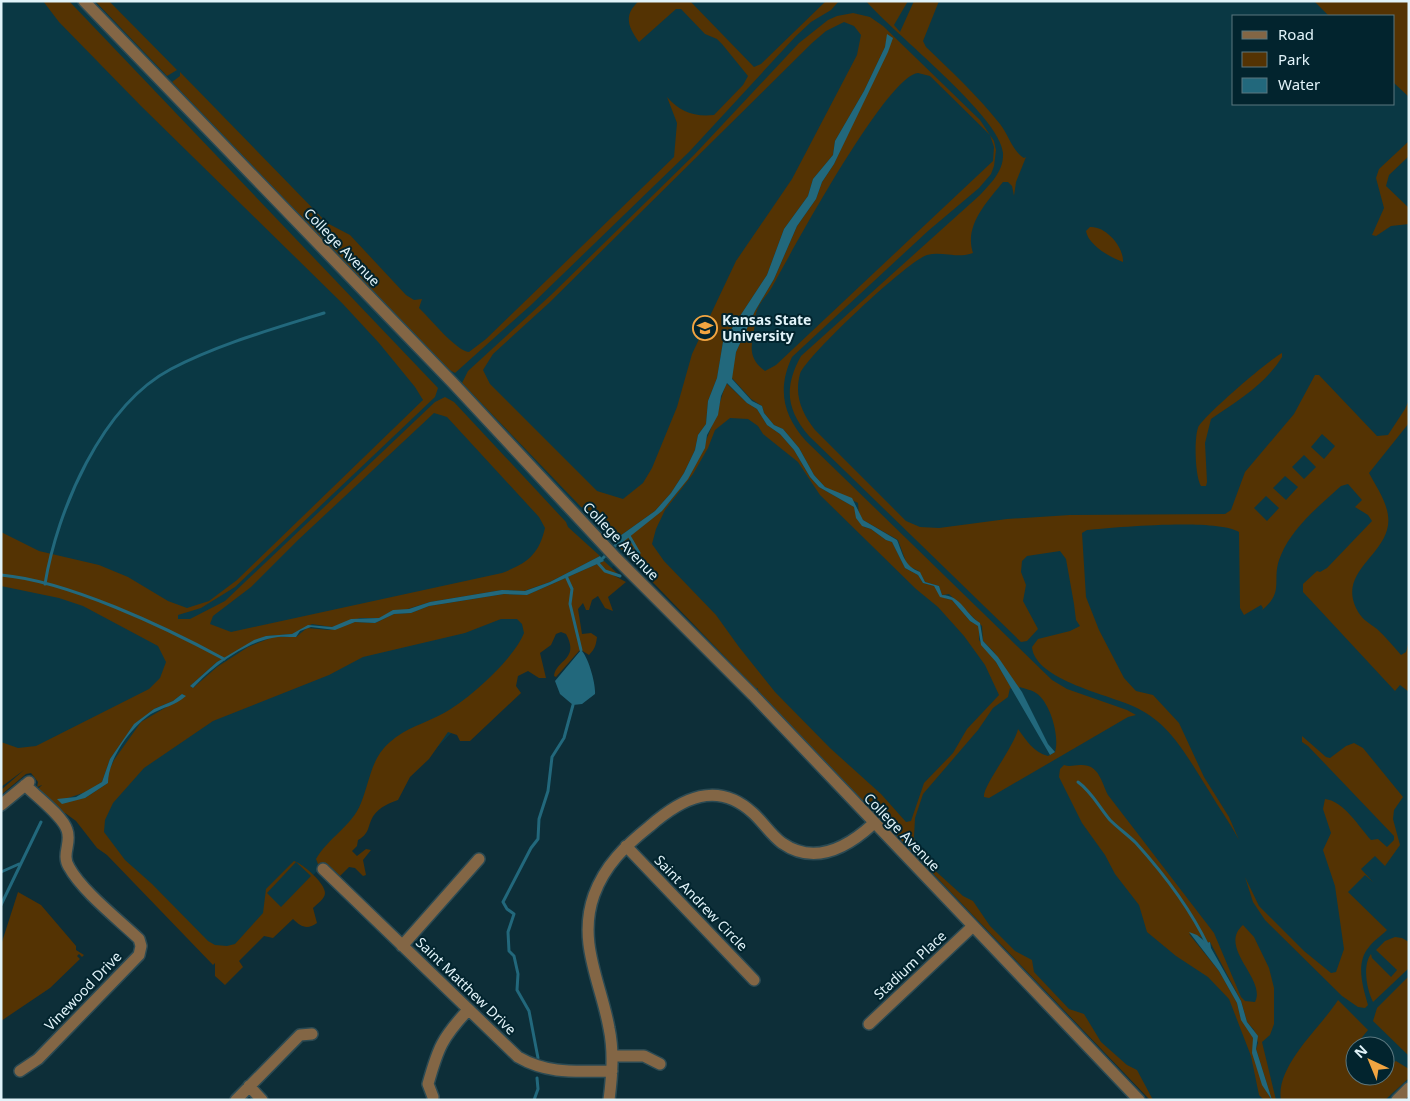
<svg xmlns="http://www.w3.org/2000/svg" width="1410" height="1101" font-family="'Noto Sans',sans-serif">
<rect width="100%" height="100%" fill="#0d2e38"/>
<path fill="#0a3844" fill-rule="evenodd" d="M1,1H1409V1100H1150L626,553L223,968L25,760L1,781ZM1234,16H1394V104H1234ZM1355,1046H1385V1076H1355Z"/>
<path fill="#543303" fill-rule="evenodd" d="M43,1H69L438,388L435,397L235,587L201,608L178,615V619H190L225,601L435,402L445,397L454,402L566,522L568,527L600,556L550,582L524,591L502,590L430,602L379,618H360L332,627L312,624L292,634L266,636L217,662L190,686L193,688L217,667L248,647L273,637H296L307,628L329,630L355,622L375,623L394,614L411,613L429,606L504,594L527,595L604,561L618,574L613,575L626,582L608,597L613,611L605,608L598,596L592,600L589,610H586L583,603L578,609L582,634L591,633L597,637C596,645 595,649 589,655L581,650L579,651L556,677L554,676C556,659 580,660 566,634L561,632L556,634L551,645L540,653L546,678H539L528,671L518,676L516,686L521,693L470,741H460L457,735L448,732L429,759L410,777L398,800C389,803 380,807 374,815C367,825 371,833 358,840L357,846L352,851L357,856L366,849L371,850L363,860L366,875L363,876L355,868L349,867L340,876L326,863L320,869L316,859C328,838 352,826 361,803C370,781 371,758 390,742C405,728 426,723 444,713C468,700 514,659 524,633L522,624L517,619H501L465,633L363,657L329,675L213,721L144,768L113,803L105,820L104,832L125,860L152,884L208,941L215,945L227,946L235,944L263,913L266,889L294,861C303,864 325,883 325,893C325,899 317,904 313,908L317,923C307,930 301,927 293,919L273,938L264,936L239,961L243,967L225,985L215,976V963L213,965L107,855L97,848L76,821L65,813L62,815L39,791L38,789L42,785L37,787L38,782L31,773L26,774L1,795V790L24,770L1,787V742L18,748L36,746L149,689L160,678L166,662L158,646L83,606L59,598L1,586V532L39,551L99,565L128,577L168,601L187,608L209,601L237,580L423,400L415,387L379,343L342,303L141,106L59,22ZM434,413L447,417L539,517L545,528C539,554 528,563 502,573L231,632L210,624L213,616L251,587L298,540ZM182,694L185,696L141,722L114,760L108,773V783L85,798H68L86,792L102,782L110,759L134,725L154,709L173,701ZM296,862L311,876L281,907L267,893Z
M95,1H109L177,70L167,76Z
M690,1L754,67L761,64L826,1H839L831,10L811,22L796,36L689,152L531,305L455,373L448,369L172,82L180,76V72L327,223L350,235L406,295L414,300L422,299L419,308C430,318 456,351 469,352L486,339L674,157L677,123L667,97C680,112 694,117 714,115L743,85L748,76L722,44L717,39L705,34L681,9H676L639,42C628,27 623,15 639,1Z
M866,1H908L894,25L900,32L914,1H939L923,41L926,47C951,71 978,96 1000,124C1008,134 1013,152 1024,158L1026,157L1016,182L1014,196L1012,186L1008,182H1003C986,203 964,226 973,253C958,259 942,251 927,255C909,260 806,356 800,374C794,396 802,413 815,430L906,521L920,527L939,528L1007,519L1070,515L1225,514L1231,510L1245,472L1294,414L1315,375H1319L1377,436L1388,435L1405,409L1409,400V423L1369,473C1378,490 1393,510 1387,530C1379,558 1340,574 1356,608C1361,619 1369,623 1377,629C1386,637 1393,646 1401,655L1406,652L1409,641V692L1400,685L1395,691L1303,592V584L1317,571L1320,572L1327,568L1372,521L1368,515L1355,507L1362,500L1348,484L1341,486C1319,506 1292,528 1281,555C1270,580 1286,591 1262,610L1263,608L1261,605L1244,615L1240,608L1239,532C1218,518 1116,527 1087,530L1082,533L1086,597L1099,630L1124,678L1136,691L1153,695L1179,723L1204,777L1229,817L1239,840C1230,823 1219,808 1209,791C1189,760 1172,725 1137,708C1112,695 1035,681 1032,647L1038,639L1070,631L1080,626L1076,620L1074,604L1066,559L1060,551L1027,556L1022,561L1021,572L1026,585L1023,601L1038,629L1027,641L1021,642L809,436C786,409 784,387 801,356L980,195C991,183 1004,171 1003,153C1001,117 893,33 866,1ZM1322,434L1335,446L1324,459L1311,447ZM1304,455L1316,467L1304,479L1292,467ZM1285,476L1298,487L1286,500L1273,488ZM1266,496L1279,508L1267,521L1254,508Z
M1314,1H1409V97L1394,83V16H1329Z
M853,13L870,17L883,26L980,120L994,141L996,150L994,166L991,174L979,188L928,231L792,357C777,389 783,415 806,441L1052,680L1067,689L1127,710L1136,715L1128,717L989,798L984,797C982,787 1014,747 1018,729C1027,741 1033,752 1048,756L1055,752C1060,736 1050,702 1036,693C1032,690 1025,689 1020,687L1019,689L993,651L983,641L982,626L949,594L942,595L939,586L925,582L919,571L910,567L906,562L898,540L863,520L859,516L858,503L825,487L814,475L799,448L783,429L774,425L764,413L762,406L751,399L731,377L736,352L755,311L774,279L797,226L816,199L822,182L834,164L892,38L887,37L885,47L864,91L835,141L833,155L813,179L808,196L784,229L767,275L723,342L717,378L708,401L706,424L698,435L695,450L684,473L671,493L655,511L613,541L592,519L587,509L581,507L462,383L468,371L552,294L694,155L799,43L828,20L837,16ZM844,22L854,26L861,35L857,55L792,179L736,261L692,354L677,407L652,468L643,483L623,499L597,491L490,384L483,370L493,354L549,303L812,43L826,31ZM918,73L930,76L990,135L994,147L993,161L776,365L765,371C746,357 752,344 755,324C756,320 755,317 756,313C759,302 767,296 772,287C791,253 886,76 918,73Z
M1409,141V156L1389,175L1386,186L1409,208V224L1391,226L1376,236L1372,235L1384,208L1376,178L1379,169Z
M1090,227C1106,226 1124,247 1123,262C1111,258 1088,245 1086,231Z
M1282,353V357C1264,386 1238,400 1211,419L1205,443L1207,482L1206,486H1201C1195,477 1194,439 1198,428C1202,417 1270,359 1282,353Z
M726,383L747,403L757,409L767,425L780,434L794,450L810,477L819,487L854,507L856,514L864,527L871,529L886,540L892,542L905,568L918,575L923,583L934,586C940,594 940,598 952,600L970,621L979,626V640L996,662L1012,689L1010,688L1008,697L993,708L978,730L923,794L915,818L914,837L916,847L930,866L963,896L973,901L990,926L1015,951L1032,960L1034,972L1069,1009L1084,1014L1101,1042L1127,1065L1137,1070L1153,1100H1150L896,835L897,833H893L758,691V688L756,689L638,567L636,561L640,556L633,561L618,546C628,531 649,523 662,510C697,475 712,428 726,383ZM730,418L748,419L758,426L763,434L798,462L820,495L916,589L938,607L964,636L985,665L999,695L967,729L953,753L924,783L911,821L906,822L881,794L830,748L775,692L739,647L716,615L664,561L652,544L656,529L665,510L693,474L708,448L715,430Z
M1302,736L1326,757L1330,758L1346,746L1354,743L1363,748L1403,797L1394,810L1393,819L1400,845L1385,866L1375,856L1361,869L1373,882L1365,875L1348,892L1387,930C1381,936 1374,940 1369,947C1355,963 1363,987 1368,1005L1365,1008L1358,1007L1342,996L1265,920L1253,902L1245,877L1259,906L1304,951L1331,973L1336,972L1344,949L1335,886L1323,850L1331,833L1323,809L1325,799C1344,801 1359,827 1371,840L1378,839L1387,847L1394,840V836L1308,746L1302,742Z
M1064,765C1070,767 1074,765 1080,765C1099,764 1101,781 1108,795L1214,933L1241,997L1245,1001L1255,1002C1267,979 1217,948 1243,925L1254,937L1269,968L1274,988V1024L1270,1035L1262,1042L1276,1100H1272L1256,1049L1258,1043L1254,1030L1247,1022L1241,1001L1210,942L1207,943L1201,937L1189,934L1219,971L1237,1003L1240,1016L1252,1034L1254,1041V1059L1271,1100H1264L1259,1095L1251,1056L1229,999L1208,977L1176,956L1147,932L1139,905L1115,874L1105,855L1082,823L1059,777L1060,769Z
M18,892L41,905L76,946V950L84,955L82,957L79,954L77,956L80,959L50,988L1,1021V945Z
M1395,937L1402,938L1409,942V968L1373,1002C1367,990 1362,966 1371,954L1372,958L1391,977L1397,970L1376,950L1385,941Z
M1409,976V1056L1373,1021L1377,1008Z
M1338,1000L1368,1030L1354,1047L1355,1076H1385V1067L1396,1061L1409,1069V1078L1385,1100H1281C1275,1066 1322,1026 1338,1000Z"/>
<path fill="#22687c" d="M887,34L893,38L888,52L834,164L822,182L816,199L797,226L774,279L755,311L736,352L732,379L752,401L762,406L764,413L774,425L783,429L799,448L814,475L825,487L852,498L863,520L897,540C903,554 904,566 920,572L925,582L939,586L942,595C961,595 966,615 980,623L983,641L998,657L1022,692L1048,744L1055,752L1050,755L996,662L981,645L978,626L970,621L952,600L940,597L934,586L923,583L918,575L905,568L892,542L886,540L871,529L862,526L856,518L854,507L819,487L810,477L794,450L780,434L767,425L757,409L747,403L727,383L721,396L718,415L707,435L705,448L688,479L662,511L618,546L613,541L655,511L671,493L684,473L695,450L698,435L706,424L708,401L717,378L723,342L767,275L784,229L808,196L813,179L833,155L835,141L864,91L885,47Z
M600,556L604,561L527,595L504,594L429,606L411,613L394,614L375,623L355,622L335,630L311,627L300,631L296,637C288,637 280,636 272,638C244,643 212,667 193,688L190,686L217,662L254,640L266,636L292,634L308,625L332,627L351,619L379,618L393,610L409,609L430,602L502,590L525,591L550,582Z
M581,650C588,656 596,684 595,694L582,704L573,705L560,694L555,681Z
M182,694L186,696C175,706 163,707 151,714C131,727 108,759 108,783L85,798L62,804L57,799L76,797L102,782L110,759L134,724L154,709L173,701Z
M1189,932L1197,935L1207,943L1210,942L1211,948L1241,1001L1247,1022L1258,1036L1256,1049L1272,1100L1262,1085L1252,1053L1253,1038L1241,1020L1237,1003L1219,971Z"/>
<g fill="none" stroke-linecap="round" stroke-linejoin="round">
<path stroke="#22687c" stroke-width="3" d="M628,534L639,553L635,563
M601,560L619,542
M597,562L605,571L620,576
M1,575C68,581 165,627 224,659
M566,576L572,589L570,604L581,650
M45,584C57,511 101,406 171,369C219,344 273,329 324,313
M1078,782C1092,792 1099,807 1110,820C1118,828 1128,835 1136,843C1164,874 1190,908 1208,946
M1,872L19,864
M1,905L41,822
M538,1058L529,1011L517,990L518,974L514,956L509,951L508,932L514,914L507,909L503,902L531,848L538,839L539,819L548,791L552,757L564,738L573,705
M534,1100L538,1089L537,1078"/>
<defs>
<path id="minor" d="M84,1L452,382L616,558L753,695L1139,1100
M1,805L29,782
M626,846L754,980
M323,869L518,1057C549,1075 578,1071 612,1071
M402,946L479,859
M869,1024L972,927
M612,1056H644L660,1064
M20,1071L38,1059L139,955L141,946L139,939C118,919 82,891 69,867C61,854 72,843 67,830C63,816 36,796 25,785
M249,1086L262,1100
M433,1097L428,1084C438,1048 442,1038 468,1010
M236,1100L300,1035L312,1034
M609,1100C612,1076 614,1052 609,1028C601,983 577,942 594,895C605,865 625,846 650,826C682,798 717,780 753,813C763,822 771,835 782,843C815,866 848,847 873,824
M1397,1100L1409,1088"/>
</defs>
<use href="#minor" stroke="#2b4a53" stroke-width="14"/>
<use href="#minor" stroke="#836645" stroke-width="11"/>
</g>
<defs>
<symbol id="university-ring" viewBox="-11 -11 22 22"><circle r="9.5" fill="#02242e" stroke="#f2a541" stroke-width="1.5"/><path d="M0-5L7-2L0 1L-7-2ZM-4 1L0 2.5L4 1V4Q0 6-4 4Z" fill="#f2a541"/></symbol>
</defs>
<g fill-rule="evenodd">
<use href="#university-ring" x="691" y="314" width="28" height="28"/>
</g>
<g text-anchor="middle" stroke-width="4" stroke-linejoin="round" paint-order="stroke">
<g font-size="14" fill="#e1f3f9" stroke="#02242e">
<text transform="translate(342 247) rotate(46)" y="5">College Avenue</text>
<text transform="translate(621 541) rotate(46)" y="5">College Avenue</text>
<text transform="translate(902 832) rotate(46)" y="5">College Avenue</text>
<text transform="translate(701 903) rotate(46)" y="5">Saint Andrew Circle</text>
<text transform="translate(910 965) rotate(-43)" y="5">Stadium Place</text>
<text transform="translate(466 986) rotate(44)" y="5">Saint Matthew Drive</text>
<text transform="translate(83 991) rotate(-46)" y="5">Vinewood Drive</text>
</g>
<g font-size="14" font-weight="bold" fill="#e1f3f9" stroke="#02242e" text-anchor="start">
<text x="722" y="325">Kansas State<tspan x="722" dy="16">University</tspan></text>
</g>
</g>
<rect width="1410" height="1101" fill="none" stroke="#e1f3f9" stroke-width="5"/>
<rect x="1232" y="15" width="162" height="90" fill="#02242e" stroke="#5b777f"/>
<rect x="1242" y="31" width="25" height="8" fill="#836645" stroke="#5b777f"/>
<text x="1278" y="40" font-size="15" fill="#e1f3f9">Road</text>
<rect x="1242" y="52" width="25" height="15" fill="#543303" stroke="#5b777f"/>
<text x="1278" y="65" font-size="15" fill="#e1f3f9">Park</text>
<rect x="1242" y="78" width="25" height="15" fill="#22687c" stroke="#5b777f"/>
<text x="1278" y="90" font-size="15" fill="#e1f3f9">Water</text>
<g transform="translate(1370 1061) rotate(316)"><circle r="24" fill="#02242e" stroke="#5b777f"/>
<path d="M0-4L9 19L0 12L-9 19Z" fill="#f2a541"/>
<text y="-8" font-size="14" font-weight="bold" text-anchor="middle" fill="#e1f3f9">N</text>
</g>
</svg>
